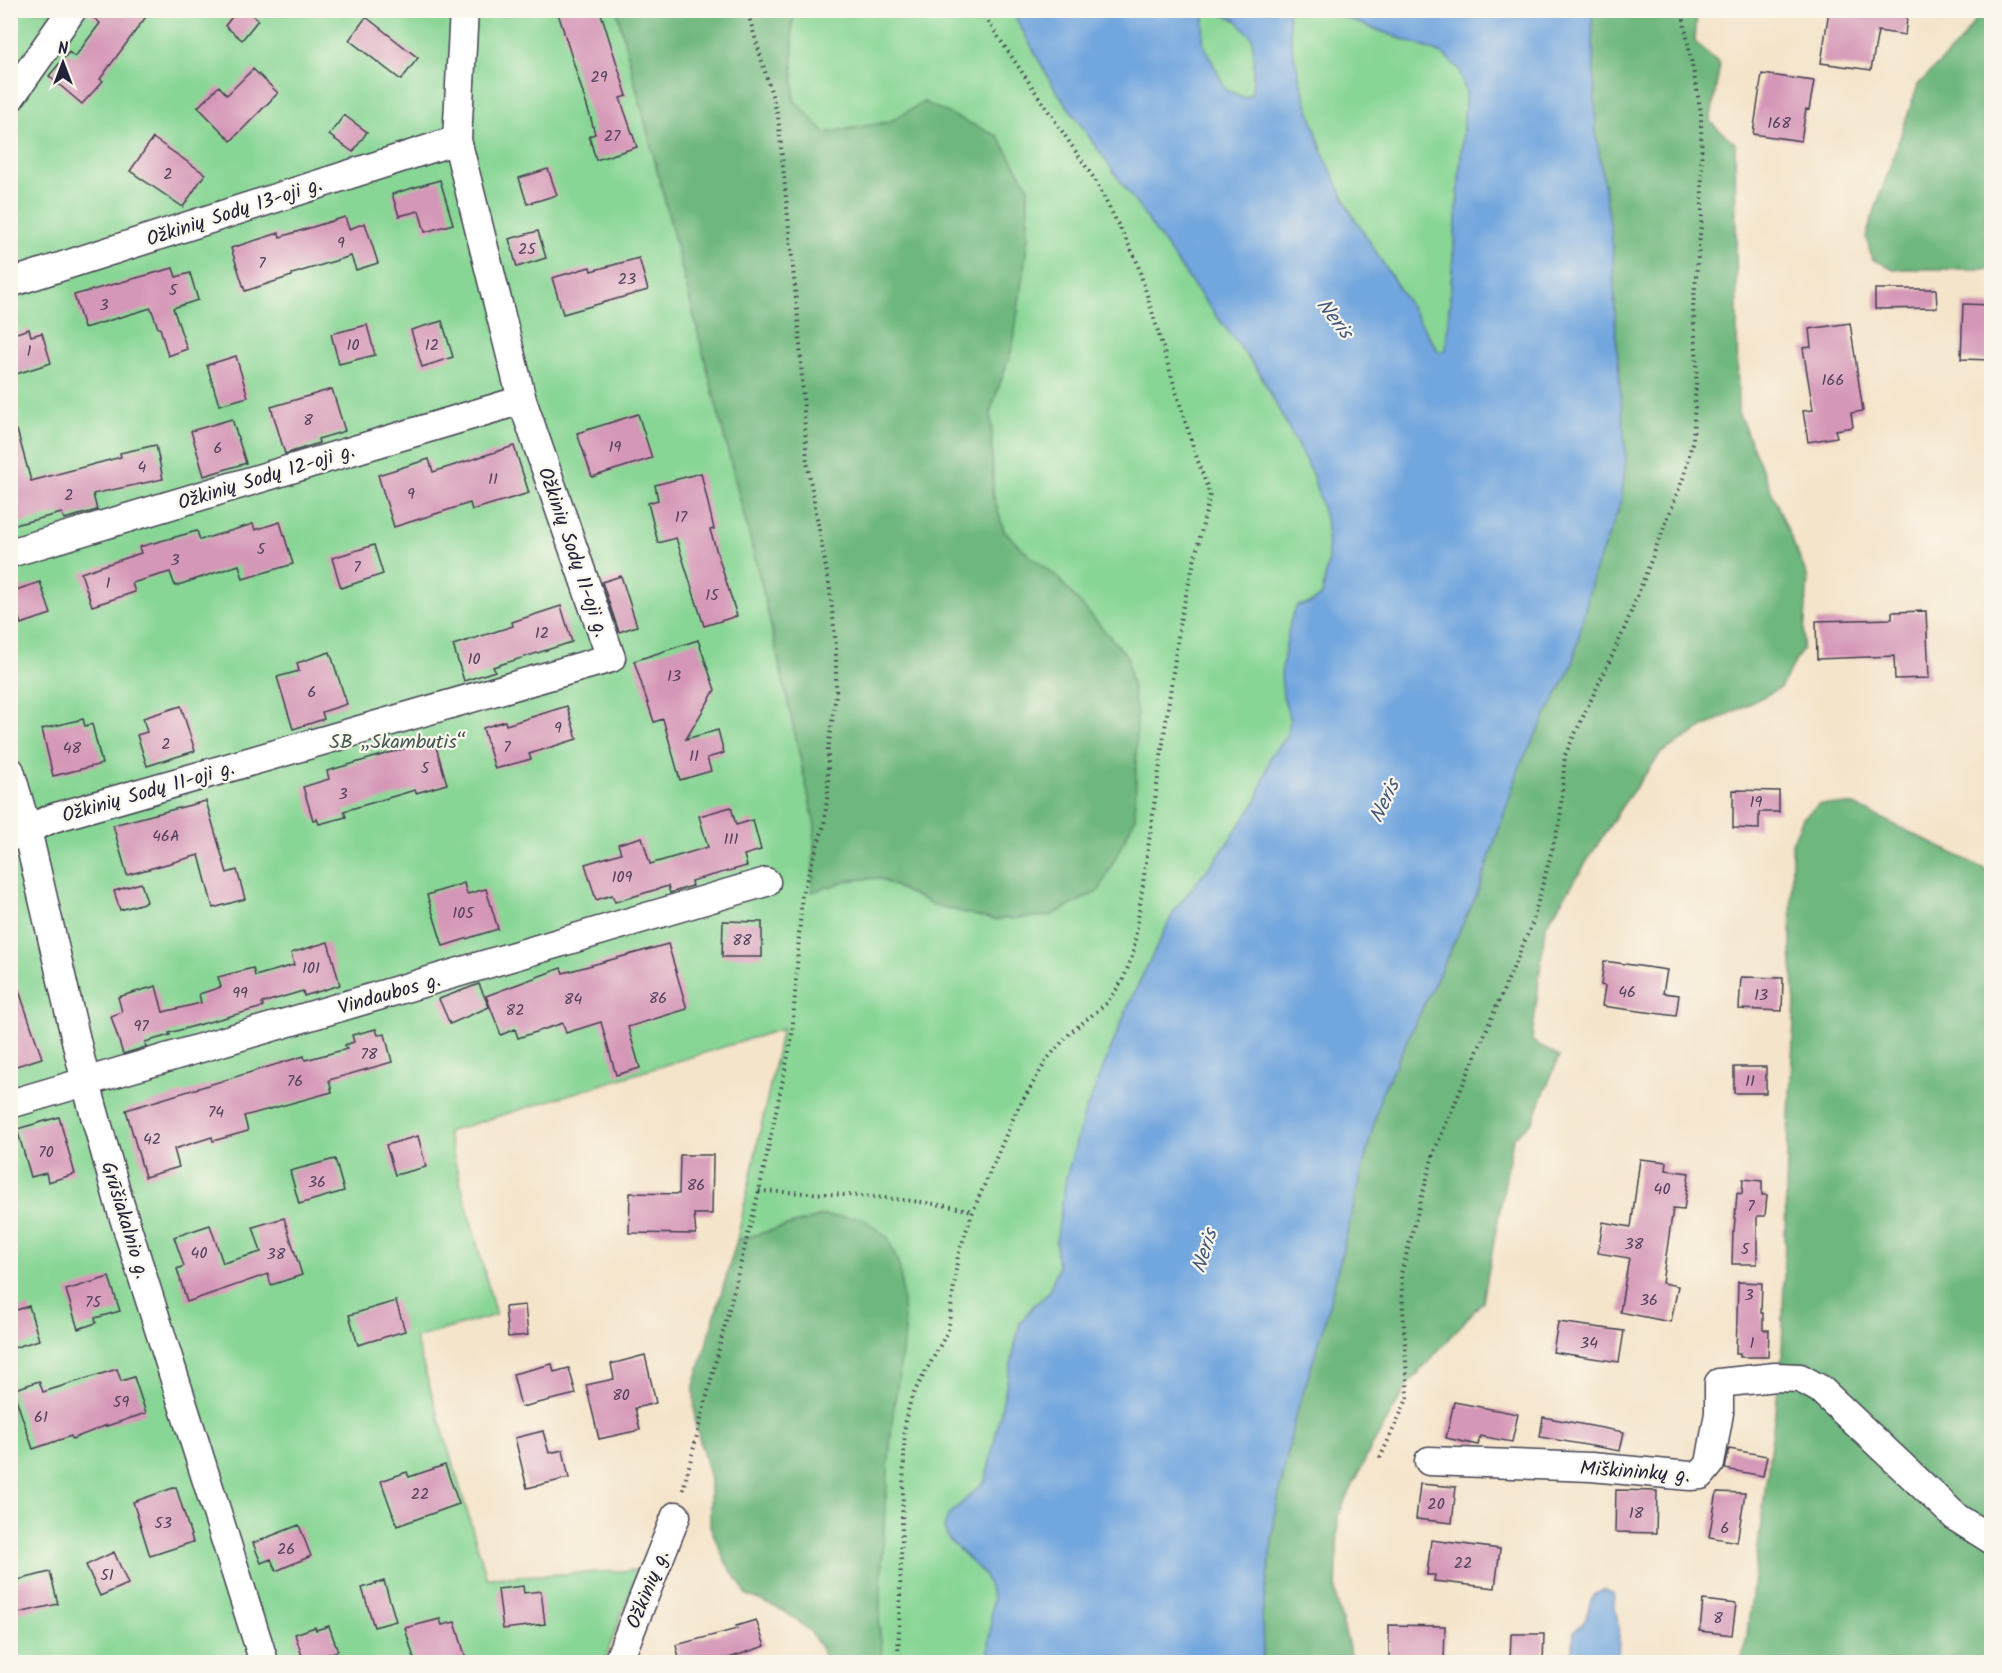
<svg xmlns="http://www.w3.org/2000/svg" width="2002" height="1673" font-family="Kalam,sans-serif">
<rect width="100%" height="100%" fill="#fbf7ec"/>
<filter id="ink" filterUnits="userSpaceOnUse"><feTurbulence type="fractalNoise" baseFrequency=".0167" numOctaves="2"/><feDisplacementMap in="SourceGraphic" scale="12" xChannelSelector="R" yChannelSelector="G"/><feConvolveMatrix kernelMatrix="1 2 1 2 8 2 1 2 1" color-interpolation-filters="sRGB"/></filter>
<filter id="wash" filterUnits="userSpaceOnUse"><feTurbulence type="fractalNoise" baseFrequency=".008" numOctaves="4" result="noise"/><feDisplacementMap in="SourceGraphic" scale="24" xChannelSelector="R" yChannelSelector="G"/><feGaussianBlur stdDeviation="1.35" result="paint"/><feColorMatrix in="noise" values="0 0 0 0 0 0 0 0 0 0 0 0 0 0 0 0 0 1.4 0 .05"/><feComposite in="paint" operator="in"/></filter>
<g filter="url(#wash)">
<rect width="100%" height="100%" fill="#f4e4ca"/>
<path fill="#88d695" stroke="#557c68" stroke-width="1.5" d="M11,11H617L762,586L815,825L813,891L851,880L878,878L934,905L1028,554L1004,531L993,495L991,409L1013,346L924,102L889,122L825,133L794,100L792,23L797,11H1012L1053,84L1194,286L1259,372L1312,472L1327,524L1328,563L1322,595L1311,603L1297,606L1283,695L1290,720L1286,738L1271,755L1257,800L1220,854L1176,908L1131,999L1084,1115L1056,1242L1058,1268L1048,1294L1034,1305L1020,1323L986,1480L948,1516L944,1528L949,1540L984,1574L993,1597L988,1662H883L879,1625L885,1505L892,1421L823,1216L737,1240L782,1029L447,1132L496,1315L415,1338L487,1578L638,1570L604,1662H11Z
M1204,11C1221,11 1244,20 1252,37C1257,48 1253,81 1252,94L1245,98L1226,90L1203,43Z
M1288,11H1326L1443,54L1459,69L1466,92L1446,350L1439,352L1350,211L1322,151L1300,80L1291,42Z"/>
<path fill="#6eb77e" stroke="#486c5c" stroke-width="1.5" d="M617,11H797L792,23L794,100L825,133L889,122L924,102L998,136L1028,186V238L1013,346L991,409L993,495L1004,531L1028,554L1056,576L1127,656L1137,716L1135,818L1099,891L1050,916L993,920L934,905L878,878L851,880L812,892L815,825L762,586Z
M1592,11H1697L1695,42L1720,64L1710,122L1735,143L1738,412L1808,578L1803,648L1780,688L1702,728L1661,753L1622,806L1545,927L1532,1041L1559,1057L1532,1122L1513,1138L1483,1301L1409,1383L1373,1444L1338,1516L1336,1599L1353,1662H1263L1262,1617L1276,1509L1294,1421L1322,1333L1381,1095L1478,892L1521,763L1572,666L1593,575L1621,503L1626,458L1616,336L1612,236L1596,134Z
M1981,11H1991V269H1894L1872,259L1866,236L1918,85L1962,40Z
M1819,804L1854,805L1991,872V1662H1741L1746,1641L1782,1357L1787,1154L1795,1003L1791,950L1792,843L1803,818Z
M823,1216L862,1218L888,1238L900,1268L905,1332L892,1421L885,1505L879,1625L883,1662H824L822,1649L809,1630L784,1611L747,1595L725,1561L710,1526V1479L695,1422L694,1386L737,1240Z"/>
<path fill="#72a6de" stroke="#4a648c" stroke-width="1.5" d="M1012,11H1204L1203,43L1226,90L1245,98L1252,94L1254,61L1252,37L1236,20L1215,11H1288L1291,42L1300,80L1322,151L1350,211L1439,352L1446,350L1466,92L1459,69L1443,54L1326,11H1592L1596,134L1612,236L1616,336L1626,458L1621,503L1593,575L1572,666L1521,763L1478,892L1381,1095L1322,1333L1294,1421L1276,1509L1262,1617L1263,1662H988L993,1597L984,1574L949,1540L944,1528L948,1516L986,1480L1020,1323L1034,1305L1048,1294L1058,1268L1056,1242L1066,1178L1084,1115L1131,999L1176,908L1220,854L1257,800L1271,755L1286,738L1290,720L1283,695L1281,674L1290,622L1297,606L1311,603L1322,595L1328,563L1327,524L1312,473L1259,372L1194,286L1052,84Z
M1603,1589L1613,1594L1619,1631L1618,1662H1572L1574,1631C1596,1617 1581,1600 1603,1589Z"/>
<g id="blocks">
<path fill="#d597b7" d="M88,10H151L100,79L103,81L82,104L49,76L69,52L75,57L100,23L88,13Z
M237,10H246L258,20L242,40L225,26Z
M557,10H600L627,96L620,98L637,147L596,160L589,136L595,134L591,119Z
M1829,10H1908L1905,35L1878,31L1871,70L1821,63Z
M366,17L418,58L401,80L349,40Z
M253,69L278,93L231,141L198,107L219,86L227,95Z
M1762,74L1814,81L1809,110L1806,109L1801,141L1753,134Z
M344,115L367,132L353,152L329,135Z
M153,138L205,174L183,207L130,171Z
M548,169L557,195L527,204L519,178Z
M440,180L453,224L425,232L419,211L399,216L392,194Z
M345,217L349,229L365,223L378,263L356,270L351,256L292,274V276L245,291L231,248L279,233L280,237Z
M538,231L546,258L517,267L509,239Z
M639,258L648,290L563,314L552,278L590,267L591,271Z
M173,268L176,277L190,273L198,300L173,308L187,349L168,356L160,328H158L151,308L84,328L74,295Z
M1875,289H1936L1937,308L1875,309Z
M1963,304L1992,305V360L1961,359Z
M442,321L453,357L422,367L411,330Z
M1850,323L1863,411L1851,413L1853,427L1835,430L1837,437L1808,442L1803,411L1813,410L1803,348L1811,347L1809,329Z
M367,325L375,355L339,364L331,334Z
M29,329L31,336L42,333L51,363L10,376V335Z
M236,356L248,397L219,405L207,365Z
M332,389L345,431L318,439L319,443L285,454L271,407Z
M638,414L652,458L592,477L577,433Z
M232,419L246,463L204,476L191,431Z
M17,430L31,481L121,457L120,453L156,445L163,479L93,494L97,510L64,519L62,513L10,526V431Z
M514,446L529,493L472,510L470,503L394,527L378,475L429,459L433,472Z
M701,473L714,529L710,530L737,616L704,626L676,538L658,543L648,503L658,500L655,485Z
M280,522L293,564L243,579L239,565L175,586L170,572L132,583L135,592L92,606L81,573L141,553L139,547L197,531L200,540L253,524L255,530Z
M374,545L383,574L341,588L332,558Z
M621,576L637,626L619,632L602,582Z
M40,582L51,614L21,624L10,592Z
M561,606L572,642L493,667L495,671L464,681L453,645L513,626L512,622Z
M1926,611L1929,678L1895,679L1894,656L1817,659L1816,621L1892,619V612Z
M698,640L715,690L686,739L718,730L724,753L707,758L711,771L680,780L663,719L654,722L634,661Z
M330,652L347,704L322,712L324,719L293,729L277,677L299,671L297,663Z
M181,706L195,751L147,766L137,735L147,732L143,718Z
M567,706L577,739L529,754L531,759L495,769L483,728L505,721L506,725Z
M83,719L85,726L92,724L102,764L53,776L42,729Z
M434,740L447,784L416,793L415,790L344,811L346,817L319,824L317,819L313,820L303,787L329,779L327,771Z
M1733,790L1779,791V812H1759V829L1733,828Z
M206,801L227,873L237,870L245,899L213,908L199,855L127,875L113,825Z
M731,807L736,825L753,820L761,850L744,855L747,866L691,881L692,886L670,893L668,886L615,902L612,895L596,900L585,864L621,853L618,844L642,837L650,864L708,847L699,816Z
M141,883L147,902L120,910L114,891Z
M464,883L467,894L486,889L498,929L443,946L427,895Z
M723,921L762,922V957H722Z
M328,942L340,985L304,996L303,991L262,1003L263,1007L169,1033L170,1035L145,1042L146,1047L123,1054L111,1016L122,1012L118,997L156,986L163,1012L201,1003L199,994L221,987L218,977L253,968L255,976L294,965L291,953Z
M668,944L687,1009L628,1027L640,1068L616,1075L601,1022L566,1033L563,1023L518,1038L515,1029L501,1035L486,996L561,968L563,973Z
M1604,961L1667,970L1663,993L1679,995L1676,1016L1602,1006L1605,986L1601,985Z
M10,976H14L42,1058L10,1068Z
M1741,977L1783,978L1782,1011L1739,1009Z
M479,984L489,1007L450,1024L439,999Z
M376,1029L378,1035L385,1034L392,1062L329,1080L332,1092L244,1116L248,1131L213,1141L212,1137L174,1149L179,1167L145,1177L126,1110L304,1056L305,1060L347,1049L345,1045L354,1042L352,1035Z
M1734,1067H1766V1093H1734Z
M59,1117L75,1174L48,1182L46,1173L31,1177L17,1129Z
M418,1136L426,1167L395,1175L386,1145Z
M680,1155H713L712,1214H694L696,1234L629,1233L630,1193L679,1194Z
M335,1159L344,1191L299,1204L290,1171Z
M1640,1159L1667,1162L1666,1170L1689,1173L1684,1210L1673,1209L1662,1283L1678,1286L1671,1322L1620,1312L1629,1258L1598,1253L1603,1222L1631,1227Z
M1743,1179L1762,1181V1195H1767L1765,1216H1757V1264H1732L1733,1231H1734L1737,1193L1742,1194Z
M284,1218L302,1275L271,1285L268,1274L187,1302L177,1269L184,1266L174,1237L210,1225L223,1263L261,1252L253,1227Z
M109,1277L120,1311L95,1318L96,1323L78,1329L66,1290Z
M1738,1282L1762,1283L1761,1313H1763V1330H1769L1768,1357H1740V1354H1736Z
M396,1301L405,1331L358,1345L349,1315Z
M525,1305L528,1335L508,1337L505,1307Z
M29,1306L39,1340L10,1349V1312Z
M1558,1322L1624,1331L1619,1362L1553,1352Z
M645,1355L656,1403L635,1408L640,1430L599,1439L586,1385L614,1379L611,1364Z
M552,1364L554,1372L569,1368L576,1394L521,1407L513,1374Z
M117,1369L121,1381L134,1377L146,1413L107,1426V1425L72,1439L71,1436L33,1449L13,1390L39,1381L43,1392Z
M1454,1402L1518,1414L1512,1442L1480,1436L1478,1445L1446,1438Z
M1543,1417L1624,1432L1620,1451L1540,1437Z
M543,1431L549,1453L563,1450L569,1478L527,1488L515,1438Z
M1729,1449L1767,1456L1763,1476L1725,1469Z
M445,1465L459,1504L397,1526L381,1481L407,1472L409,1477Z
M1420,1484L1456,1487L1452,1523L1416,1519Z
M176,1487L193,1542L150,1556L133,1502Z
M1616,1490L1657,1491L1656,1533L1615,1532Z
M1717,1492L1745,1493L1737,1542L1709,1537Z
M299,1525L311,1556L276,1571L271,1559L261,1563L253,1543Z
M1431,1540L1500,1549L1495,1588L1434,1581L1435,1575H1427Z
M114,1552L128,1584L100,1596L86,1565Z
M50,1572L58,1604L10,1615V1582Z
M384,1581L396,1621L374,1627L362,1588Z
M523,1586L524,1593L541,1591L545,1624L503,1629L498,1589Z
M1703,1600L1736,1604L1732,1635L1700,1631Z
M440,1619L442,1625L455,1622L467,1662H415L405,1628Z
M756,1620L765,1646L717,1662H680L676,1645L737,1629L736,1626Z
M1389,1625L1445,1626L1444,1662H1389Z
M329,1626L338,1651L304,1662L295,1634L315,1627L316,1630Z
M1511,1634H1544L1543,1662H1510Z"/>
</g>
</g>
<g filter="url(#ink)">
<use href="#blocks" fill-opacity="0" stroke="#423f50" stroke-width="1.5"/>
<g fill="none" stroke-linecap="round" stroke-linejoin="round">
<defs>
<path id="minor" d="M10,98L72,10
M10,283L457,140
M10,553L522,400
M10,771L27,830L86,1083L119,1202L264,1662
M10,837L53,818L611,658L522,400L457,140L464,10
M10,1104L766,882
M1429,1461L1591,1467L1690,1476L1701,1475L1710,1464L1719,1413V1383L1775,1377L1800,1378L1820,1389L1957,1518L1992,1540
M618,1662L676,1516"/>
</defs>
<use href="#minor" stroke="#423f50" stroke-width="31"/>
<path stroke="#423f50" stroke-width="4" stroke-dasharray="1.5 4.5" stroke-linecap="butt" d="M759,1191C831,1194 902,1196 973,1211
M1380,1458L1408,1397L1401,1274L1434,1152L1532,924L1560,820L1565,755L1624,630L1684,476L1693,439L1697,364L1693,307L1702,215L1701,112L1684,22V10
M683,1490L759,1191L792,1037L802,894L824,825L828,791V750L836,694V645L830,590L807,462L799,329L778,116L747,10
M898,1662L905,1421L912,1396L948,1331L958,1255L973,1211L1017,1110L1048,1058L1070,1033L1107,1003L1123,980L1133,954L1181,616L1210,495L1193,447L1136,259L1095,180L980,10"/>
<use href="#minor" stroke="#fff" stroke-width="28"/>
</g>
</g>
<g text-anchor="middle" stroke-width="4.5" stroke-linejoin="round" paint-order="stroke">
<g font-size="16" fill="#4f3f5a">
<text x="599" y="82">29</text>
<text x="1779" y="128">168</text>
<text x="612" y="141">27</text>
<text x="168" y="179">2</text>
<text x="341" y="248">9</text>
<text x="527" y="254">25</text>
<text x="262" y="268">7</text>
<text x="627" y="284">23</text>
<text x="173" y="295">5</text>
<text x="104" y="310">3</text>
<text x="353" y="350">10</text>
<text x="432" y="350">12</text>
<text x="29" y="356">1</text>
<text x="1833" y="385">166</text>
<text x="308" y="425">8</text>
<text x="615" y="452">19</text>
<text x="218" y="453">6</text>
<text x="142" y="472">4</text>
<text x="493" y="484">11</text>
<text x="411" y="499">9</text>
<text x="69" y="500">2</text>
<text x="681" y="522">17</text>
<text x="261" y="554">5</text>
<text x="175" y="565">3</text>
<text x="357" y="572">7</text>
<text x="108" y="588">1</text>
<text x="712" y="600">15</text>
<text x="542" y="638">12</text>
<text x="474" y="664">10</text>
<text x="674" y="681">13</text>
<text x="312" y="697">6</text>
<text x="558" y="733">9</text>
<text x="166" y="749">2</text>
<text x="507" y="752">7</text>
<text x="72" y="753">48</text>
<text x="694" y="761">11</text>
<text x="425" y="773">5</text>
<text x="343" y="799">3</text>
<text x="1756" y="807">19</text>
<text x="166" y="841">46A</text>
<text x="731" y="844">111</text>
<text x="622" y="882">109</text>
<text x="463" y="918">105</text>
<text x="742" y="945">88</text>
<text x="311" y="973">101</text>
<text x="1627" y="997">46</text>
<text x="240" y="998">99</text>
<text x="1761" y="1000">13</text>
<text x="658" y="1003">86</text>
<text x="573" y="1004">84</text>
<text x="515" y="1015">82</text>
<text x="141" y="1031">97</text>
<text x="369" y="1059">78</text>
<text x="295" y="1086">76</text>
<text x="1750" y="1086">11</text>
<text x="216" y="1117">74</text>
<text x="152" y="1144">42</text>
<text x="46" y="1157">70</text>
<text x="317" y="1187">36</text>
<text x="696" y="1190">86</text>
<text x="1662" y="1194">40</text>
<text x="1751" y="1211">7</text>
<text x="1634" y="1249">38</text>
<text x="1745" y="1254">5</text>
<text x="199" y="1258">40</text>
<text x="276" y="1259">38</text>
<text x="1749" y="1300">3</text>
<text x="1649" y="1305">36</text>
<text x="93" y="1307">75</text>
<text x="1589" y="1348">34</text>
<text x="1752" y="1348">1</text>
<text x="621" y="1400">80</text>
<text x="121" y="1407">59</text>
<text x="41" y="1422">61</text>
<text x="420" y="1499">22</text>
<text x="1436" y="1509">20</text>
<text x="1636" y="1518">18</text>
<text x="163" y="1528">53</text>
<text x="1725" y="1533">6</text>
<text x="286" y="1554">26</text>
<text x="1463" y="1568">22</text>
<text x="107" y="1580">51</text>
<text x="1718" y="1623">8</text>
</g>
<g font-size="20" fill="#22223b" stroke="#fbf7ec">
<text transform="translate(234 211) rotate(-18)" y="7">Ožkinių Sodų 13-oji g.</text>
<text transform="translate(266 476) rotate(-17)" y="7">Ožkinių Sodų 12-oji g.</text>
<text transform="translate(574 552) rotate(71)" y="7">Ožkinių Sodų 11-oji g.</text>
<text transform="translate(148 791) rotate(-16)" y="7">Ožkinių Sodų 11-oji g.</text>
<text transform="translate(389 993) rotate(-16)" y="7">Vindaubos g.</text>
<text transform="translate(126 1220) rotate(73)" y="7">Grūšiakalnio g.</text>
<text transform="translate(1635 1471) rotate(4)" y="7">Miškininkų g.</text>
<text transform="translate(647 1589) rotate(-68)" y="7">Ožkinių g.</text>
</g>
<g font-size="20" fill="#415856" stroke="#fbf7ec">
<text x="398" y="748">SB „Skambutis“</text>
</g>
<g font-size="21" font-style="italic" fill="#42577c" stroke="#fbf7ec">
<text transform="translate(1335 318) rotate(52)" y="7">Neris</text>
<text transform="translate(1384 801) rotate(-65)" y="7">Neris</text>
<text transform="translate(1204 1251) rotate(-73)" y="7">Neris</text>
</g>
</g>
<rect width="2002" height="1673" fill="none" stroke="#fbf7ec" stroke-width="36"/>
<g transform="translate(63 63)" stroke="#fbf7ec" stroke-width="4.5" paint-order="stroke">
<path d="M0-4.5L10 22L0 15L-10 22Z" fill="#22223b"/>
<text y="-9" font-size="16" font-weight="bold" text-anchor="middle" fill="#22223b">N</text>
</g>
</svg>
